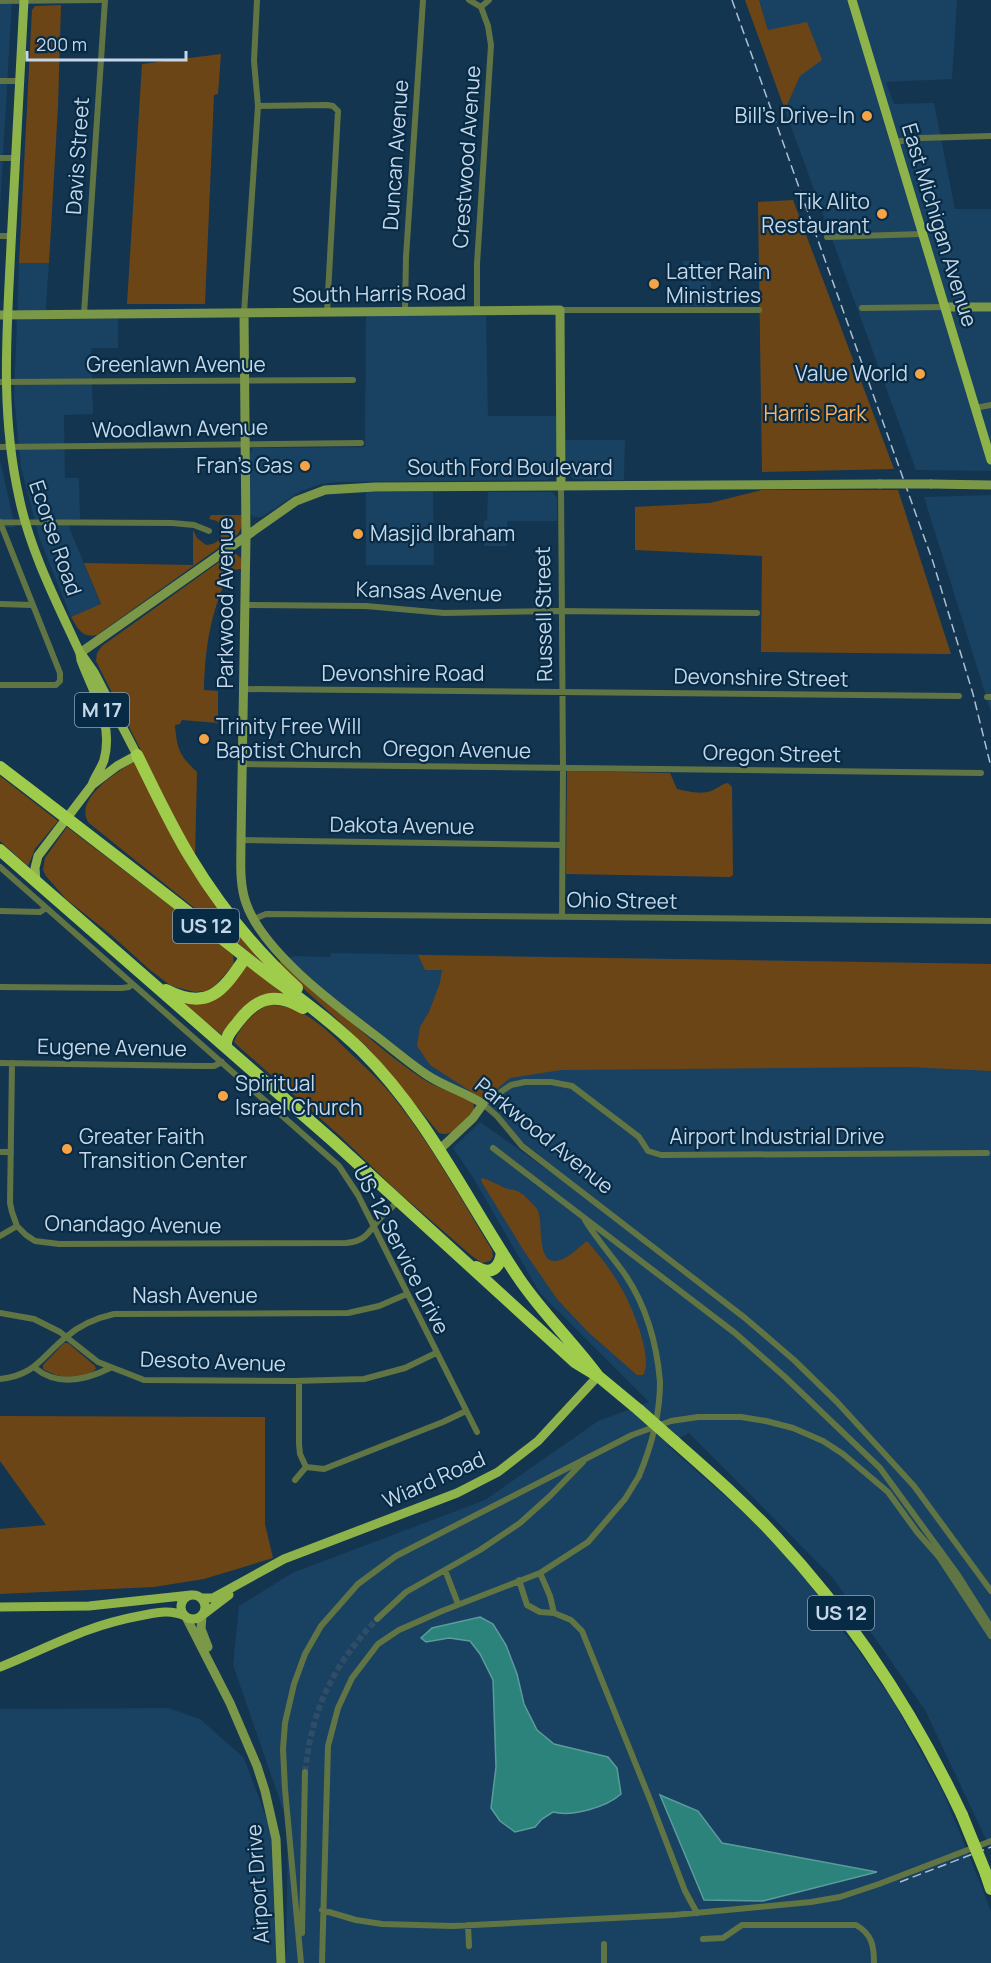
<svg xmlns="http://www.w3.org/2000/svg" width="991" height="1963" font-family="Manrope,sans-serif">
<rect width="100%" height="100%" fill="#143550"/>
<path fill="#194161" d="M0,0H12L0,208Z
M759,0H957L952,79L886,82L894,104L934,103L955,209H991V471L916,470L785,110L800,76L768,30Z
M683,261H711V306H682Z
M19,263H49L45,319H118V348H91L93,414L64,415L65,478H79L80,519H69V527L101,605L71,617L39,537L21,467L14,398Z
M366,316H486L488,416H558V471L555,476L547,480L338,482L321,484L301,491L262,517H253L249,511V456L253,448L365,447Z
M565,440H625L624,480L574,479L565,471Z
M0,460L15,527H0Z
M366,492H433L434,565H366Z
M488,492H552L557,498V521H507V546H484V521L487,520Z
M991,495V712L924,497Z
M331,953L991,964V1850L925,1710L833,1578L689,1433L667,1445L759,1526L809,1581L829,1615L858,1650L893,1701L943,1792L981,1885L991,1912V1963H286L288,1824L233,1665L239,1606L292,1573L485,1500L598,1421L649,1402L540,1293L472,1176L453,1148L480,1122L635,1232L522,1141L497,1113L434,1076L337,1002L289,958L294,956L330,957Z
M168,1708L200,1719L244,1758L272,1833L273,1893L277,1963H0V1709Z"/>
<path fill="#6c4517" d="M745,0H759L768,30L807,22L822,60L800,76L785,110Z
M61,5L58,106L49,263H19L32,10L35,6Z
M221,54L218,94L214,95L205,304H127L142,64Z
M793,200L894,469L762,472L758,202Z
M762,490H898L951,654L761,652L762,556L635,550V507L710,503Z
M211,515H242V526L238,534L97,635C82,638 78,629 71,617L101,604L84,563L193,565V530L197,538L206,545C217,544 221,540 223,529L217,521L209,519Z
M235,553L241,558V569L231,570C211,609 205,646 204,690L218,691V723L182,720L180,724L175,725C177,749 179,755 197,772L195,858L96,661L97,653L102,646L229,555Z
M135,761L246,944L264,964L89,823C72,800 118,771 135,761Z
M567,771L670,773L677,789C686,791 701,795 711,791C718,789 720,784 728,783L732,787L733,875L730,877L566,874Z
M0,776L58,821L35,849L28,866L0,841Z
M67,827L222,945L233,955L234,964L215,986L206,991L195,992L171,986L149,969L110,934L66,899L46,876L43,870L45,858Z
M418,955L991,964V1071L908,1067L561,1070L510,1078L484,1100L430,1065L417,1046L420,1027L429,1012L440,983L442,970H425Z
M282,958C327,1000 372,1045 423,1079C438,1089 457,1093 473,1102L475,1111C464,1121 454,1138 439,1133L368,1048L278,965Z
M246,964L287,997L279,995L222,1035L182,1003L205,1002Z
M270,1005C303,1005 326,1029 347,1050C365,1067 384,1084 398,1103C434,1149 462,1201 492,1250L493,1257L490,1261L482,1263L472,1256L397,1191L339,1135L238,1046L234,1042C239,1028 256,1008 270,1005Z
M482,1178C490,1180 496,1184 503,1187C508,1190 512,1189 517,1191C523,1193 533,1204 537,1209C545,1222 533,1274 565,1258C573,1254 580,1246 587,1241C601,1257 613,1273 623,1291C632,1307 654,1359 643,1375H637L588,1332L557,1299L524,1251L481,1181Z
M64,1343H68L95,1366L96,1369C83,1382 57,1378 43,1369V1365Z
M0,1416L265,1417V1524L273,1558L204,1579L154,1587L0,1594V1529L46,1525L0,1461Z"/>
<path fill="#2c837b" stroke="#5a9c9c" stroke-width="1.5" d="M480,1617L493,1624L506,1645L517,1674L524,1704L537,1730L554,1744L608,1757L617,1768L621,1794C607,1807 572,1817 553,1812L542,1819L535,1827L515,1832L500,1821L491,1808L496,1767L493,1680L480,1654L470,1641L449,1638L426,1642L421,1638L432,1628Z
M660,1795L698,1811L722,1843L877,1872L763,1901L704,1900Z"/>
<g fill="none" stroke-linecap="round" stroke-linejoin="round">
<path stroke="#2f4d67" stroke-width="6" stroke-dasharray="6 3" stroke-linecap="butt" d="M305,1772C313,1706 332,1667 377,1619"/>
<path stroke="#617444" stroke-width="6" d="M469,0L481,7
M0,1L100,0
M481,7L489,0
M0,81H20
M258,106L327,105L333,106L338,111L327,312
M895,142L921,138L991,136
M0,158H16
M0,236H12
M827,237L922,234
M862,308L945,307
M560,310H759
M405,311L406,257L423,0
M477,311V264L491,45L488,26L481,7
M244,313L258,106L254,61L257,0
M84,314L105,0
M0,382L353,380
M975,408L991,405
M0,447L361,443
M561,485L563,768L562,917
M0,522L172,523L194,525L209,531
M0,604L32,605
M244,605L366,606L444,613L557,611L757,613
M0,685H56L60,681V673L0,522
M243,689L959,696
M987,697H991
M242,764L981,773
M241,840L562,845
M0,867L339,1166L358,1195L477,1432
M0,911L40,912L46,908
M254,919L266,914L991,921
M0,987L122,988L129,987L132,984
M0,1063L202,1066H214L222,1062
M12,1063L10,1203L12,1212L17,1226L26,1235L35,1241L59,1244L346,1243C364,1241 367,1235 377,1222C383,1214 392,1208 398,1201
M493,1148L735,1333L785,1377L880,1468L958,1575L991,1627
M0,1152H11
M987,1153L661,1155L648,1151L639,1137L572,1086L551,1082H525L511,1085L483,1104L497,1116L522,1146L745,1318L794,1360L837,1402L914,1486L991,1591
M585,1220C597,1240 613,1257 626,1276C647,1308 657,1345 660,1382
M0,1236L17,1226
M0,1313L34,1319L60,1332L98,1362L144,1380L294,1381L364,1379L405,1368L436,1353
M35,1368C58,1387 86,1380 110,1368
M0,1379C36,1375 41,1357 66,1337C80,1325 96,1318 114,1314L348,1313L379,1306L407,1294
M299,1381V1444L300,1454L306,1467L324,1469L334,1465L443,1422L466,1411
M295,1480L306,1467
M445,1570L458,1604
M540,1573L550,1596L554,1613L571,1620L582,1631L651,1802L685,1891L697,1913
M519,1580L527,1605L540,1612L554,1613
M377,1619L406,1592L480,1550L520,1523L550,1496L583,1462
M322,1910L356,1920L382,1924L453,1926L674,1915L811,1902L840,1897L879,1884L991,1841
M468,1925L469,1946
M302,1933L305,1772
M703,1939L723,1938L742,1925H856C872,1934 874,1946 874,1963
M301,1963L285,1789L283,1749L285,1723L294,1684L305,1654L321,1626L358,1584L396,1556L632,1435L671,1421L698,1417H741L766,1421L793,1428L823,1441L843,1454L888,1492L917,1532L939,1557L991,1636
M322,1963L328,1746L338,1708L352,1678L378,1644L399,1630L442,1611L540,1573L588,1542L625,1499L639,1476
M604,1963V1944"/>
<path stroke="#7b9849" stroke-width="9" d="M945,307H991
M244,313L246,537L241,840C241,861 239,883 246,903C263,952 335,1005 376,1036C393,1049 409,1063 427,1075C445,1087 465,1092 483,1104L473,1118L439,1150
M0,315L560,310L561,485
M931,484L991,485
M80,653L296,501L325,490L375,487L880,484
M202,1616L201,1629L208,1647
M186,1617L230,1703L257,1766L265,1791L276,1839L281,1963"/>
<path stroke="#8fb34b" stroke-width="9" d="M24,0C20,81 16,163 11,245C7,330 0,412 19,497C30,551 57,603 80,653L81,660C93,693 114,723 104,760C101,769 95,776 92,785
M852,0L991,460
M36,881L35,868L38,856L92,785L117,766L137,755L94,672L82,655
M181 1607a12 12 0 1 1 24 0a12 12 0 1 1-24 0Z
M202,1598H213L284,1559L457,1493L498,1472L538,1441L598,1376
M0,1607L89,1606L191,1595
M204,1614L229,1595
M0,1667C50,1647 85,1626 139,1616C156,1613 169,1609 185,1616"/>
<path stroke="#a0cc4c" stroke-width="12" d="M137,755C154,789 170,824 190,857C219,905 255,950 297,988
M0,767C82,830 163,892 244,956C283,987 325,1015 361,1050C427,1115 467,1201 518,1277C542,1313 573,1342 598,1376
M0,850L333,1141L575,1362L598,1376L639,1410
M166,990C209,1012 223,990 245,958
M226,1047C225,1036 232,1030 238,1022C257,997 275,992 303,1008
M476,1267C491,1276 500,1268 502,1252
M674,1441C709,1472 745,1503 777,1538C854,1621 914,1713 962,1815
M986,1874L991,1889"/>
<path stroke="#acc0d3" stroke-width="1.5" stroke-dasharray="9 4.5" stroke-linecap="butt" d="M732,0L933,562L973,694L991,767
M900,1882L991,1847"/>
<path stroke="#617444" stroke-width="6" d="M639,1476C652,1445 660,1415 660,1382"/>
<path stroke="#7b9849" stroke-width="9" d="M880,484H931"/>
<path stroke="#a0cc4c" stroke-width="12" d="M639,1410L674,1441
M962,1815L986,1874"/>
</g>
<g fill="#f5a345" stroke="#082b45" stroke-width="2">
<circle cx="867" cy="116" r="6"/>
<circle cx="882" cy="214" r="6"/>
<circle cx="654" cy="284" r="6"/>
<circle cx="920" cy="374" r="6"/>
<circle cx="305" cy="466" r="6"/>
<circle cx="358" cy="534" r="6"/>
<circle cx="204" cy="739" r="6"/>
<circle cx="223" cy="1096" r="6"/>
<circle cx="67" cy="1149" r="6"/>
</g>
<g text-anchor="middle" stroke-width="4.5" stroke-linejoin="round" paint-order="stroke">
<g fill="#082b45" stroke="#8ca3b7" stroke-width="1.5">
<rect x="75" y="693" width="54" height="34" rx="4.5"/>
<rect x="173" y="909" width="66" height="34" rx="4.5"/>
<rect x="808" y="1596" width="66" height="34" rx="4.5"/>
</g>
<g font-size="20" font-weight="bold" fill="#c5d7e8">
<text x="102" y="717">M 17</text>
<text x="206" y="933">US 12</text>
<text x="841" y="1620">US 12</text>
</g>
<g font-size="21" fill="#c5d7e8" stroke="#082b45" text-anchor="start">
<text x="855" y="123" text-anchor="end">Bill's Drive-In</text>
<text x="870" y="209" text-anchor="end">Tik Alito<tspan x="870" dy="24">Restaurant</tspan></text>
<text x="666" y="279">Latter Rain<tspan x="666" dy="24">Ministries</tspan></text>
<text x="908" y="381" text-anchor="end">Value World</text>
<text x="293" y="473" text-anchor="end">Fran's Gas</text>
<text x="370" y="541">Masjid Ibraham</text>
<text x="216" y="734">Trinity Free Will<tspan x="216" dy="24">Baptist Church</tspan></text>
<text x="235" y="1091">Spiritual<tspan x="235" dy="24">Israel Church</tspan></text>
<text x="79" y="1144">Greater Faith<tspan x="79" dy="24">Transition Center</tspan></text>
</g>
<g font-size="21" fill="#c5d7e8" stroke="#082b45">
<text transform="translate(396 155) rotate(-86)" y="7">Duncan Avenue</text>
<text transform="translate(78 156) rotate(-86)" y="7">Davis Street</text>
<text transform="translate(467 157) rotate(-86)" y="7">Crestwood Avenue</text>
<text transform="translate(939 225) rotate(73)" y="7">East Michigan Avenue</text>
<text transform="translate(379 294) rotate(-1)" y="7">South Harris Road</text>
<text x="176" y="372">Greenlawn Avenue</text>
<text transform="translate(180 429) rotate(-1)" y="7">Woodlawn Avenue</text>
<text x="510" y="475">South Ford Boulevard</text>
<text transform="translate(55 538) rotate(71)" y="7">Ecorse Road</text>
<text transform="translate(429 592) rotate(2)" y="7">Kansas Avenue</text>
<text transform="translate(226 603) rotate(-90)" y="7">Parkwood Avenue</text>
<text transform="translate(544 614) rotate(-91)" y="7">Russell Street</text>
<text x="403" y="681">Devonshire Road</text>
<text transform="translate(761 678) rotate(1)" y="7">Devonshire Street</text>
<text transform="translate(457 750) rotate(1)" y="7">Oregon Avenue</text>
<text transform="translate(772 754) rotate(1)" y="7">Oregon Street</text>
<text transform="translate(402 826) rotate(1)" y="7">Dakota Avenue</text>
<text transform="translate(622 901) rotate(1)" y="7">Ohio Street</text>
<text transform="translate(112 1048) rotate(1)" y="7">Eugene Avenue</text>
<text transform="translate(544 1136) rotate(39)" y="7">Parkwood Avenue</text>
<text x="777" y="1144">Airport Industrial Drive</text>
<text transform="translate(133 1225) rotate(1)" y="7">Onandago Avenue</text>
<text transform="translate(401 1250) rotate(63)" y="7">US-12 Service Drive</text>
<text x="195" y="1303">Nash Avenue</text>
<text transform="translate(213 1362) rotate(2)" y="7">Desoto Avenue</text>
<text transform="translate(434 1480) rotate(-24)" y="7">Wiard Road</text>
<text transform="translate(258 1884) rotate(-94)" y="7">Airport Drive</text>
</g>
<g font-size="21" fill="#feb15e" stroke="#082b45">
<text x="815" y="421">Harris Park</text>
</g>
</g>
<path d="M27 51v9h159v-9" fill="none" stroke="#c5d7e8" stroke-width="3"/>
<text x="36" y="51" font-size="18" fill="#c5d7e8" stroke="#082b45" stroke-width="4.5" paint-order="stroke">200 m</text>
</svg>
